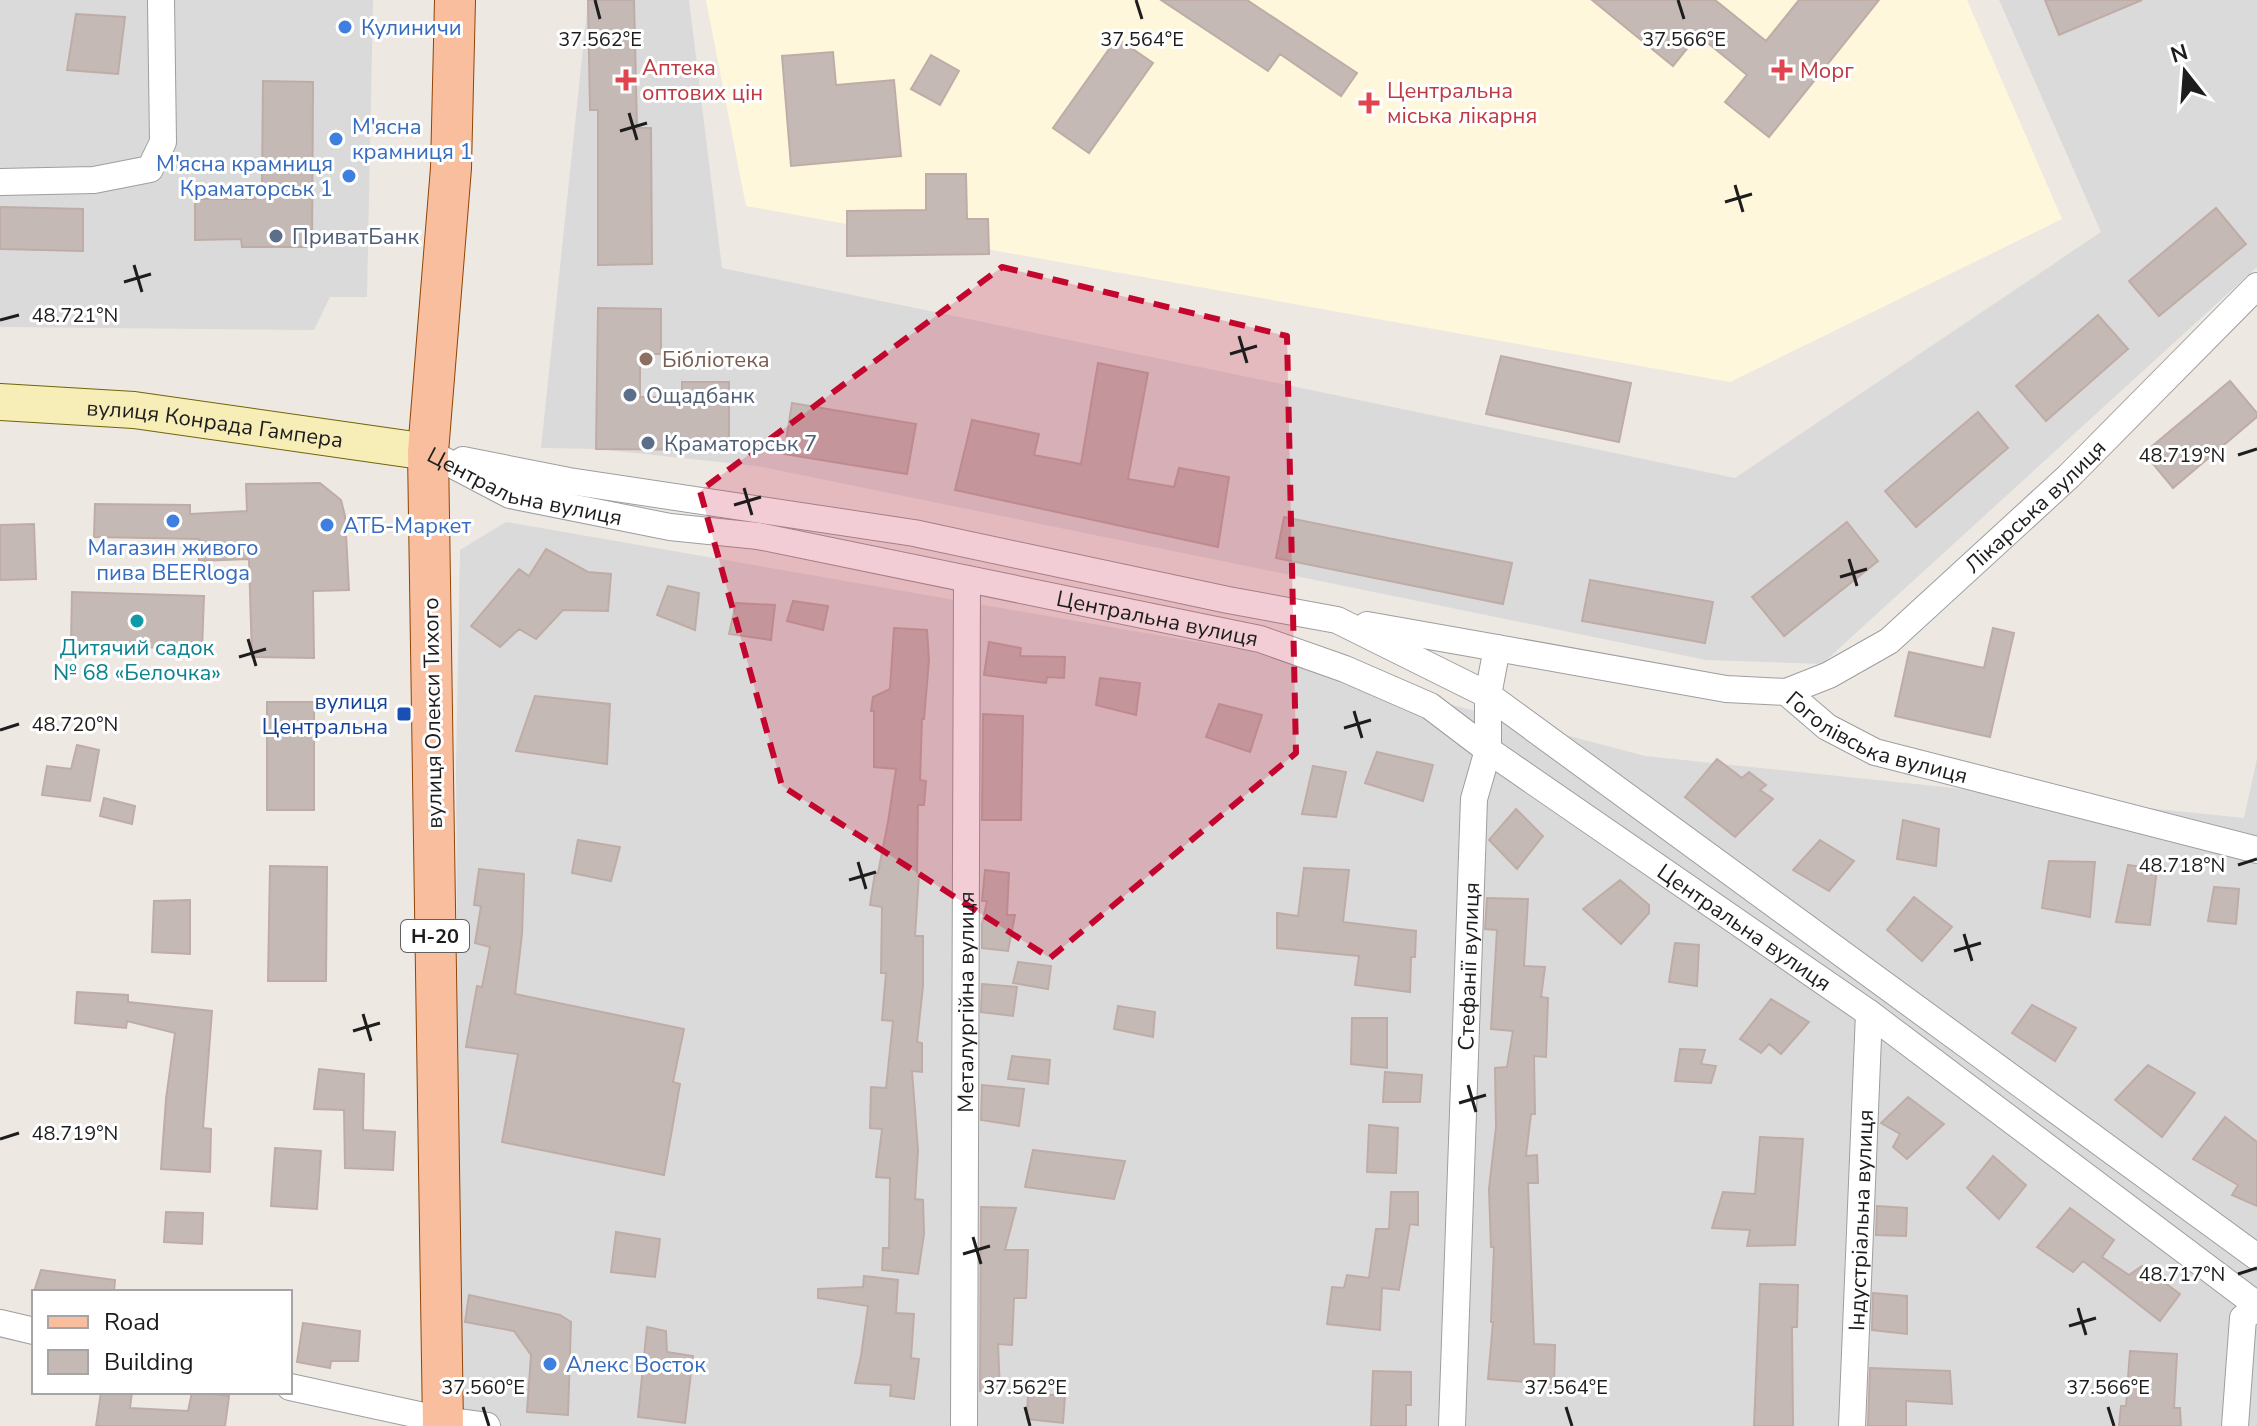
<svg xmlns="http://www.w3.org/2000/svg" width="2257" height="1426" font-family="'Nunito Sans',sans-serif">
<rect width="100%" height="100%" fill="#eee8e3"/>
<path fill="#dbdada" d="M0,0H373L367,297H330L314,330L0,327Z
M588,0H689L722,268L1735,478L2101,232L1999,0H2257V267L1822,664L1706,660L757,466L597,449L541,448Z
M506,522L1249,651L1645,756L2244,818L2257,759V1426H460L456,767L460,550Z"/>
<path fill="#fef7dc" d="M706,0H1967L2062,219L1730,382L746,206Z"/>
<path fill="#c5b9b6" stroke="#bfaca6" stroke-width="2" d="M588,0H634L637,128H651L652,264L598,265V110H590Z
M1161,0H1247L1357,73L1341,96L1280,54L1268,71Z
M1592,0H1715L1766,41L1799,0H1879L1769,137L1725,102L1747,75L1698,35L1673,66Z
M2045,0H2142L2059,35Z
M76,14L125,17L118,74L67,70Z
M1117,38L1153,63L1089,153L1053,128Z
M833,52L836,85L894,80L901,156L791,166L782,56Z
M931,55L959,71L940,105L911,89Z
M263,81L313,82L312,247H242L241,239L195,240V199H255L256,185H262Z
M926,174H966L967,219H988L989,254L847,256V211L926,210Z
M0,207L83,209V251L0,249Z
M2216,208L2246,244L2159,316L2129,281Z
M598,308L661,309V354H640V397H682V382H729V450L596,449Z
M2098,315L2128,349L2046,421L2016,386Z
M1501,356L1631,383L1619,442L1486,414Z
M1098,363L1148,373L1128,479L1174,487L1179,468L1229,477L1218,547L955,490L972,420L1039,434L1034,455L1081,464Z
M2230,381L2257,413V417L2173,488L2144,453Z
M792,403L916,424L907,474L784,454Z
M1978,412L2008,448L1916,527L1885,491Z
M320,483L341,500L345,516L349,590L313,591L314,658L252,657L249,559L199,561V539L94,537L95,504L190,505V514L247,511L246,484Z
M1284,517L1512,563L1503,604L1276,558Z
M1847,522L1878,561L1784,636L1752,597Z
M34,524L36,579L0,580V525Z
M546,549L588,572L611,574L608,611L563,610L536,639L519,629L500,647L471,626L519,569L529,576Z
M1590,580L1713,602L1705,643L1582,621Z
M668,586L699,593L695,630L657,615Z
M72,592L204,596L202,649L71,645Z
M793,601L828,606L823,630L787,621Z
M736,603L775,605L771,640L729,634Z
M894,628L927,630L929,660L924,719H922L920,780L926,781L924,805H918L917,874H919L915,936H923V986L917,1042L922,1043V1072L912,1071L918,1150L915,1199L923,1200L924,1234L918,1274L882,1270L883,1248H889L890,1178L876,1177L882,1129L870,1128L871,1087L886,1088L893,1021L882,1020L886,973H881L882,907L870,905L875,873H878L888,822L896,769L874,767V711H871L873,697L890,689Z
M1993,628L2014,633L1990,737L1895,716L1909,652L1984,668Z
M989,642L1021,648L1020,656L1065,657L1064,678L1047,677L1046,683L984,675Z
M1100,678L1140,683L1136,715L1096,705Z
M535,696L610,704L607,764L516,751Z
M267,702H314V810H267Z
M1219,704L1262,715L1250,752L1206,737Z
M983,714L1023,716L1021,820H982Z
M77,745L99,750L90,801L42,795L47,766L71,769Z
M1377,752L1433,765L1423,801L1365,783Z
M1717,759L1742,778L1749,772L1766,785L1760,790L1773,799L1735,837L1685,797Z
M1313,766L1346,772L1336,817L1302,814Z
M104,798L135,806L132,824L100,816Z
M1516,809L1543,836L1517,869L1489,840Z
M1903,820L1939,829L1936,866L1897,859Z
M578,840L620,847L611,881L572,873Z
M1820,840L1854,861L1829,891L1793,870Z
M2049,861L2095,862L2090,917L2042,908Z
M2128,865L2157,869L2150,925L2116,922Z
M270,866L327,867L326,981H268Z
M1304,868L1349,870L1343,922L1416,931L1415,957H1411L1410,992L1355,985L1359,956L1277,948V913L1298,916Z
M479,869L524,874L522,934L515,994L684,1029L673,1082L680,1084L664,1175L502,1142L518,1054L466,1047L477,986L482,987L490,947L475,943L481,906L474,905Z
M985,870L1009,873L1007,915H1015L1008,951L982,948V924L987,901H982Z
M1620,880L1649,905V913L1621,944L1583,909Z
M2214,887L2239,889L2236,924L2208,921Z
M1914,897L1952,927L1922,961L1887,930Z
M1487,898L1528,899L1524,966L1545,967L1541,997L1548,998L1546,1057L1534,1056L1535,1114H1531L1526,1156L1537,1155L1538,1183H1528L1534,1344L1555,1345L1554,1384L1488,1379L1493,1322H1491L1494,1247H1491L1489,1189L1496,1127L1495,1068L1507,1067L1513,1031L1491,1029L1497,930L1485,929Z
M190,900V954L152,952L154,901Z
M1675,943L1699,945L1697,986L1669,982Z
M1018,962L1051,966L1048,989L1013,983Z
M982,984L1017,987L1013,1016L981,1012Z
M77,992L128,995V1002L212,1011L203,1128L211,1129L210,1172L161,1169L166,1099L175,1033L127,1021L126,1028L75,1023Z
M1771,999L1809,1022L1781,1054L1769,1044L1761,1053L1740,1039Z
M2032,1005L2076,1028L2055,1061L2012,1033Z
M1118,1006L1155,1012L1153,1037L1114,1029Z
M1352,1018H1387V1068L1351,1064Z
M1680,1049L1705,1050L1701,1064L1716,1066L1711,1083L1675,1081Z
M1012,1056L1050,1060L1048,1084L1008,1079Z
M2148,1065L2195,1093L2162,1137L2115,1100Z
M319,1069L364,1074L363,1130L395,1132L393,1170L345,1168L344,1110L314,1109Z
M1385,1072L1422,1075L1420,1102H1383Z
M982,1085L1024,1089L1019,1126L981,1120Z
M1908,1097L1944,1124L1907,1159L1893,1147L1900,1134L1881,1123Z
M2225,1117L2257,1142V1206L2232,1195L2238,1185L2193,1159Z
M1369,1125L1398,1128L1396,1173L1367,1172Z
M1760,1137L1803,1139L1795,1245L1747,1246L1750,1230L1712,1228L1723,1192L1755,1194Z
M275,1148L321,1151L317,1209L271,1206Z
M1033,1150L1125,1161L1114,1199L1025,1187Z
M1993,1156L2026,1185L1999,1219L1967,1188Z
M1391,1192H1418V1225L1410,1224L1399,1290L1382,1288L1380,1330L1327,1324L1332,1287L1344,1288L1347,1275L1369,1278L1376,1229H1389Z
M1877,1206L1907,1208L1906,1236L1876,1235Z
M981,1207L1016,1208L1005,1250H1028L1026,1298H1014L1012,1345L998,1344L1000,1392L980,1391Z
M2070,1208L2114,1240L2102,1257L2129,1275L2142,1266L2180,1294L2160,1321L2083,1261L2073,1272L2037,1247Z
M166,1212L203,1213L202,1244L164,1242Z
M616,1232L660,1239L655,1277L611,1272Z
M41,1270L115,1280L114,1292H34Z
M864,1276L898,1280L896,1313L914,1314L911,1358L919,1359L914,1399L890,1396L891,1385L855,1383L861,1356L868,1306L818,1298V1289L863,1287Z
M1760,1284L1798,1285L1797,1327H1792L1793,1426H1754Z
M1873,1293L1907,1296V1334L1872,1330Z
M469,1295L560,1315L571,1322L568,1415L527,1412L531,1355L514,1331L465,1322Z
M303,1323L360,1331L358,1361H331L330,1368L297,1362Z
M647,1327L666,1331L667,1352L693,1356L685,1423L638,1417Z
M2130,1351L2177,1354L2174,1408H2180L2181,1426H2119L2121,1406H2126Z
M1870,1368L1950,1371L1952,1404L1906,1401V1426H1868Z
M1373,1371L1411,1372V1405H1406V1426H1371Z
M101,1392H132L130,1408L188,1411L192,1392L229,1396L225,1426H96Z
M1028,1393L1065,1396L1063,1423L1027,1419Z"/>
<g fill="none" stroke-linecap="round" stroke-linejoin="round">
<defs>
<g id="minor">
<path d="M0,182L94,180L150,169L163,142L161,0"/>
<path id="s1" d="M428,452L510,495L670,527L758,536L1260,639L1345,669L1430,706L1488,750L1869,1013L2257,1305"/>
<path d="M463,460L569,481L914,533L1228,600L1337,620L1488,695L2257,1257"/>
<path d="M1367,625L1497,648"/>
<path id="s2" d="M1786,692L1829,675L1889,641L2069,476L2257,286"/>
<path d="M0,1323L34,1331"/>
<path d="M290,1387L442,1420L487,1426"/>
<path id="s3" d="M964,1426L967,579"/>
<path id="s4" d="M1452,1426L1474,799L1488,750V695L1497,648L1726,689L1786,692L1827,727L1875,752L2257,850"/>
<path id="s5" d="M1852,1426L1869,1013"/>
<path d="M2235,1426L2243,1318L2257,1307"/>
</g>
<g id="secondary">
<path id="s6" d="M0,402L134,410L428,452"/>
</g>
<path id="primary" d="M443,1426L428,452L451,168L455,0"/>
</defs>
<use href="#minor" stroke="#9e9e9e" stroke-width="28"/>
<use href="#secondary" stroke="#6f6508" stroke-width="38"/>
<use href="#primary" stroke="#914505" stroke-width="42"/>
<use href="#minor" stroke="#fff" stroke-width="26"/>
<use href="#secondary" stroke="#f7edb7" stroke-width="36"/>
<use href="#primary" stroke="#f9be9d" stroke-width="40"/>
</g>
<path fill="#c3062d" fill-opacity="0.2" stroke="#c3062d" stroke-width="6" stroke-dasharray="16 10" stroke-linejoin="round" d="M1002,267L1287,336L1296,753L1050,958L782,786L700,491Z"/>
<path fill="none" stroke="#1d1d1d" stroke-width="3" d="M595,0L600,19M1136,0L1142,19M1678,0L1684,19M629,113L637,140M620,131L647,123M1735,185L1743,212M1725,202L1752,194M134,265L142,292M124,282L151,274M0,320L19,315M1239,336L1247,363M1230,354L1257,346M2238,455L2257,449M744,488L752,515M734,505L761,497M1849,559L1857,586M1840,577L1867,569M248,639L256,666M239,657L266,649M1354,711L1362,738M1344,728L1371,720M0,730L19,724M858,862L866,889M2238,865L2257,859M849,880L876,872M1964,934L1972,961M1954,951L1981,943M363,1014L371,1041M353,1031L380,1023M1468,1085L1476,1112M1459,1103L1486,1095M0,1139L19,1133M973,1237L981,1264M963,1254L990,1246M2238,1274L2257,1268M2078,1308L2086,1335M2069,1326L2096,1318M483,1407L489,1426M1025,1407L1030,1426M1566,1407L1572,1426M2108,1407L2114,1426"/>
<g fill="#3f7fe0" stroke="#fff" stroke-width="3">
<circle cx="345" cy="27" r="8"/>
<circle cx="336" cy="139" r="8"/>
<circle cx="349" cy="176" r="8"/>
<circle cx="173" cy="521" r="8"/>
<circle cx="327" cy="525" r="8"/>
<circle cx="550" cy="1364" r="8"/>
</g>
<g fill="#e0444e" stroke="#fff" stroke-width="3">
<path d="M1778 58h8v8h8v8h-8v8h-8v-8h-8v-8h8z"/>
<path d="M622 68h8v8h8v8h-8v8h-8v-8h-8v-8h8z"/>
<path d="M1365 91h8v8h8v8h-8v8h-8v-8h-8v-8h8z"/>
</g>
<g fill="#5c6f8a" stroke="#fff" stroke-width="3">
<circle cx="276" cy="236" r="8"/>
<circle cx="630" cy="395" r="8"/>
<circle cx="648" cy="443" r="8"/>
</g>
<circle fill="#8d6e63" stroke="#fff" stroke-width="3" cx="646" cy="359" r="8"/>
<circle fill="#0f9aa8" stroke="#fff" stroke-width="3" cx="137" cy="621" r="8"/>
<rect fill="#1a4fb4" stroke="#fff" stroke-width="3" x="396" y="706" width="16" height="16" rx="4"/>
<g text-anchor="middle" stroke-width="6" stroke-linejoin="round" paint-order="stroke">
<rect fill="#fff" stroke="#616161" stroke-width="2" x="401" y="920" width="68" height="32" rx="6"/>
<g font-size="20" font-weight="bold" fill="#1d1d1d">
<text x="435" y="943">Н-20</text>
</g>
<g font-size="22" fill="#366cbe" stroke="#fff" text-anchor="start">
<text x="361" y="35">Кулиничи</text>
<text x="352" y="134">М'ясна<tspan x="352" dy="25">крамниця 1</tspan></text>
<text x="333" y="171" text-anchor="end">М'ясна крамниця<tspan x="333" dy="25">Краматорськ 1</tspan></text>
<text x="343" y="533">АТБ-Маркет</text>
<text x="173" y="555" text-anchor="middle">Магазин живого<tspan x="173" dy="25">пива BEERloga</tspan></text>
<text x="566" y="1372">Алекс Восток</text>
</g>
<g font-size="22" fill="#be3a42" stroke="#fff" text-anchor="start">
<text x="642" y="75">Аптека<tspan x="642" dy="25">оптових цін</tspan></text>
<text x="1800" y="78">Морг</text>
<text x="1387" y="98">Центральна<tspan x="1387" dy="25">міська лікарня</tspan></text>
</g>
<g font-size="22" fill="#4e5e75" stroke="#fff" text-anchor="start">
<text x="292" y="244">ПриватБанк</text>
<text x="646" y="403">Ощадбанк</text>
<text x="664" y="451">Краматорськ 7</text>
</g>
<g font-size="22" fill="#785e54" stroke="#fff" text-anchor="start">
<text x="662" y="367">Бібліотека</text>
</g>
<g font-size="22" fill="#1d1d1d" stroke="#fff">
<text dy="8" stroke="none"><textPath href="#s6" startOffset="216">вулиця Конрада Гампера</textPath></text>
<text dy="8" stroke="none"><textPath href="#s1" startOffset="104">Центральна вулиця</textPath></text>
<text dy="8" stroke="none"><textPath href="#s2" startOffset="314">Лікарська вулиця</textPath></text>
<text dy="8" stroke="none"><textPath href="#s1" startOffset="752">Центральна вулиця</textPath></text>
<text transform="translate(432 713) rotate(-91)" y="8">вулиця Олекси Тихого</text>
<text dy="8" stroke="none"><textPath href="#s4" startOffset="1178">Гоголівська вулиця</textPath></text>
<text dy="8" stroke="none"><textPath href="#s1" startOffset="1424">Центральна вулиця</textPath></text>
<text dy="8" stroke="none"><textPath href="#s4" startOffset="460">Стефанії вулиця</textPath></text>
<text dy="8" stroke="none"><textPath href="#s3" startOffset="424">Металургійна вулиця</textPath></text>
<text dy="8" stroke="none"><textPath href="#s5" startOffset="206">Індустріальна вулиця</textPath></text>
</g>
<g font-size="22" fill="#0d838f" stroke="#fff">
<text x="137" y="655">Дитячий садок<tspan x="137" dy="25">№ 68 «Белочка»</tspan></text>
</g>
<g font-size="22" fill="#164399" stroke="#fff" text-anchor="end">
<text x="388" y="709">вулиця<tspan x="388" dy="25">Центральна</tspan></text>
</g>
</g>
<g font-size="20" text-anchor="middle" fill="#1d1d1d" stroke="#fff" stroke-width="6" stroke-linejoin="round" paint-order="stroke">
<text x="1684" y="46">37.566°E</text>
<text x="600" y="46">37.562°E</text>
<text x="1142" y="46">37.564°E</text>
<text x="75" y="322">48.721°N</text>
<text x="2182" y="462">48.719°N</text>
<text x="75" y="731">48.720°N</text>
<text x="2182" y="872">48.718°N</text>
<text x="75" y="1140">48.719°N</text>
<text x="2182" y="1281">48.717°N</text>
<text x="483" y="1394">37.560°E</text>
<text x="1025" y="1394">37.562°E</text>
<text x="1566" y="1394">37.564°E</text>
<text x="2108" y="1394">37.566°E</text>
</g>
<rect x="32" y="1290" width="260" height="104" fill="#ffffff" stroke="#a5a5a5" stroke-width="2"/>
<rect x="48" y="1316" width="40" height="12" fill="#f9be9d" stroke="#a5a5a5" stroke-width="2"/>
<text x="104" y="1330" font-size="24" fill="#1d1d1d">Road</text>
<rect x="48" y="1350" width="40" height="24" fill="#c5b9b6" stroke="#a5a5a5" stroke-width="2"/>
<text x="104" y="1370" font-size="24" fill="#1d1d1d">Building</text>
<g transform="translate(2185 72) rotate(343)" stroke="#ffffff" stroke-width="6" paint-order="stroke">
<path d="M0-6L14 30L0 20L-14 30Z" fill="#1d1d1d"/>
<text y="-12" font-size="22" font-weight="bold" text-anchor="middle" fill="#1d1d1d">N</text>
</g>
</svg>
